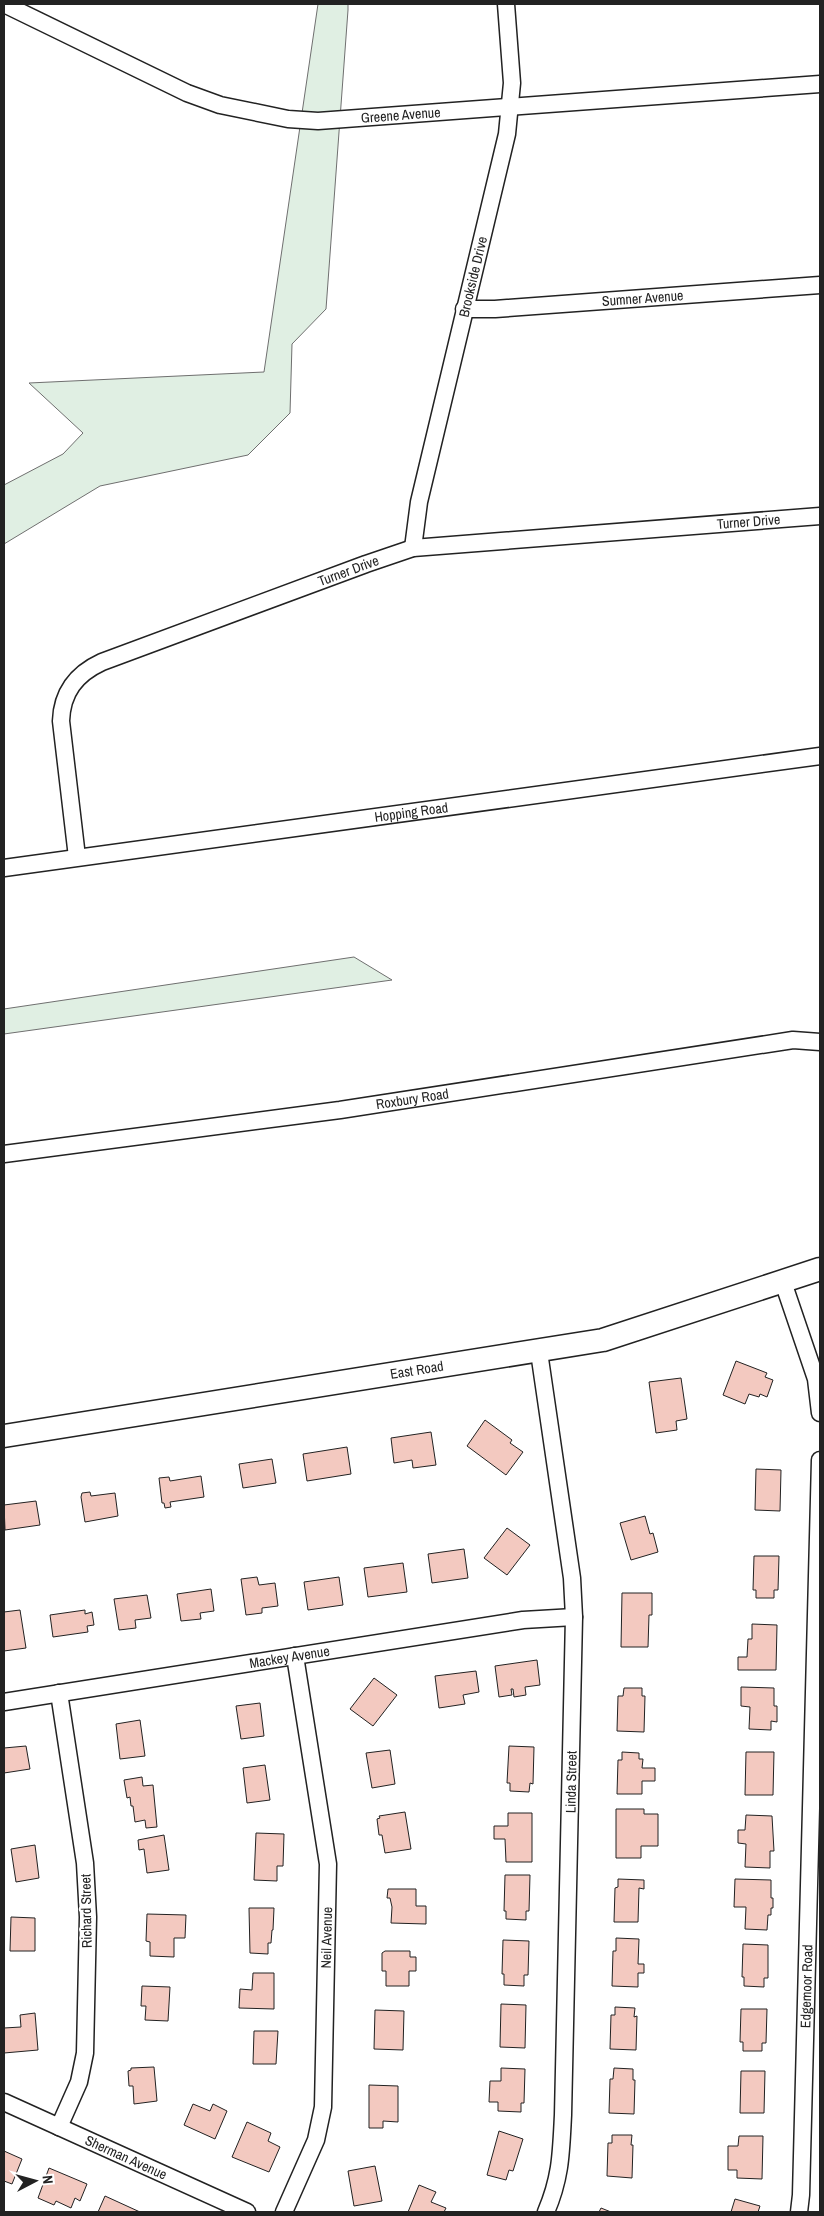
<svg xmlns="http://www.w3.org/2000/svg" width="824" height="2216" font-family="'Archivo Narrow',sans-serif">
<rect width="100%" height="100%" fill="#fff"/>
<path fill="#e0efe3" stroke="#6f6f6f" d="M318,4H348V10L326,309L292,344L290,413L248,455L100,486L4,544V485L63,454L83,433L29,383L264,372Z
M354,957L392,980L4,1034V1009Z"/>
<path fill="#f3c9c0" stroke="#222" d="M736,1361L767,1373L765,1377L773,1380L767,1397L760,1394L759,1397L749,1394L745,1404L723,1395Z
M681,1378L687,1419L676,1421L677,1430L656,1433L649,1382Z
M485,1420L512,1440L510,1443L523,1452L506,1475L467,1446Z
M431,1432L436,1465L413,1468L412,1460L394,1463L391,1438Z
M347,1447L351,1474L307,1481L303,1454Z
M272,1459L276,1483L243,1488L239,1464Z
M756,1469L781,1470L780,1511L755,1510Z
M201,1476L204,1497L170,1502L171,1507L165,1508L164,1503H162L159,1478L169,1477L170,1481Z
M90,1492L91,1496L115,1493L118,1516L85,1522L81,1497L82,1493Z
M36,1501L40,1525L5,1530L4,1505Z
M645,1516L650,1534L653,1533L658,1552L631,1560L620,1523Z
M507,1528L530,1545L507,1575L484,1558Z
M464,1549L468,1578L432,1583L428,1554Z
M754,1556H779L778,1590H774V1598H756V1590H753Z
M403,1563L407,1592L368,1597L364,1568Z
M257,1577L259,1585L275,1583L278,1606L262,1608V1613L246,1615L241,1579Z
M339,1577L343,1605L308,1610L304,1582Z
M211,1589L214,1611L200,1613L201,1619L181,1621L177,1594Z
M622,1593H652V1615H649L648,1647H621Z
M147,1595L151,1618L135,1620L136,1628L119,1630L114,1599Z
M20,1610L26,1648L4,1651V1612Z
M85,1610V1614L92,1612L94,1625L87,1626L88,1632L53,1637L50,1615Z
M752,1624L777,1625L776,1670H738V1657H747L748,1639H752Z
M537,1660L540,1685L525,1687L526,1695L514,1697L513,1689H511L512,1695L499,1697L495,1666Z
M476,1671L479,1692L463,1695L465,1704L439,1708L435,1676Z
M374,1678L397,1695L373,1726L350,1709Z
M741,1687L774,1688V1706H777V1722L771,1721V1730L749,1729L750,1707L741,1706Z
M624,1688H642V1696H645L644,1732L617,1731L618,1696H623Z
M260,1703L264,1736L241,1739L236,1706Z
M140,1720L145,1756L120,1759L116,1724Z
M26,1746L30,1769L4,1773V1748Z
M509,1746L534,1747L533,1784L530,1783L529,1792L510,1791V1783H507Z
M390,1750L395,1784L372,1788L366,1753Z
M622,1752L639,1753V1759H643L642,1768H655V1781H642V1794H617L618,1760H622Z
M746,1752H774L773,1795H745Z
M265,1765L270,1800L247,1803L243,1768Z
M142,1777L143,1786L153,1785L157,1827L146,1828L145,1820L135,1822L133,1806H131L130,1797L127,1798L124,1780Z
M616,1809H644V1814H658V1846H641V1858H616Z
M405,1812L411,1849L385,1853L382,1835H379L377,1819L380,1818L379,1816Z
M508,1813H532V1862H506L505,1839H494V1826H508Z
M746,1815L772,1816L774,1851H770V1868L745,1867L746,1844L738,1843V1830H745Z
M256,1833L284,1834L283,1866H277V1881L254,1880Z
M164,1835L169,1870L147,1873L144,1849L139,1850L138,1840Z
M35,1845L39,1878L16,1882L11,1849Z
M505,1875H530L529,1911H526V1920L506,1919V1911H504Z
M618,1879L644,1880V1889L639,1888L638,1922H614L615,1888L618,1887Z
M735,1879L771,1880V1898H773V1908H771V1915H768L767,1930L745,1929L746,1907H734Z
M388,1889H416V1906H426V1924L391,1923L392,1907L390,1898H387Z
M249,1908H274L273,1930H272L271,1943H268V1954L250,1953Z
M147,1914L186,1915L185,1938H174V1957L150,1956V1942L146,1941Z
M11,1917L35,1918V1951H10Z
M616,1938L639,1939L638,1964H644V1973H638V1987L612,1986L613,1951H616Z
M503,1940L529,1941L528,1975H524V1986L504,1985V1974H502Z
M743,1944L768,1945V1978H764V1987L744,1986V1977H742Z
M385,1951H410V1957H416V1971H409V1986H386V1971H382V1953Z
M253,1973H274V2009L239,2008L240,1989L252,1990Z
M142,1986L170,1987L168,2021L145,2020L146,2006H141Z
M501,2004L526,2005L525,2048L500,2047Z
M615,2007L635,2008L634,2017L637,2016L636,2050L610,2049L611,2015H615Z
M741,2009H767L766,2043H762V2051H743V2042H740Z
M375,2010L404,2011L403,2050L374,2049Z
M35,2013L38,2050L4,2053V2028L21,2027L20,2015Z
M254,2031H278L276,2064H253Z
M154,2067L157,2101L134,2104L133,2086H129L128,2071L131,2070V2068Z
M501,2068L525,2069L524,2103H521V2112L498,2111V2102H489L490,2081H501Z
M614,2068L633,2069V2080H635L634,2114L609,2113L610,2079H613Z
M741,2071H765L764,2113H740Z
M369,2085L398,2086V2122L383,2121V2128H369Z
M193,2104L210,2111L213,2104L227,2111L215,2139L184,2125Z
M247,2122L271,2133L268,2141L280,2147L269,2172L232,2157Z
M499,2131L523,2139L513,2171L509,2170L506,2180L487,2175Z
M612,2135H632L631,2145H633L632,2178L607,2176L608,2143H612Z
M739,2136H763L762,2179L737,2178V2170H728V2146H738Z
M4,2151L22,2159L12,2184L4,2181Z
M375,2166L382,2201L354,2206L348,2171Z
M49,2168L87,2184L80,2201L75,2198L71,2208L56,2201L54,2205L38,2198Z
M419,2185L436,2192L431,2202L446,2208L444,2212H408Z
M105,2196L140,2212H98Z
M735,2199L760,2206L758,2212H731Z
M601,2208L611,2212H599Z"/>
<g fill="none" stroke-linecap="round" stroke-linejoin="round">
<defs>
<g id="street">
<path id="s1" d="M4,4L187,93L220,105L288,119L318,121L820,84"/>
<path id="s2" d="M464,309H495L820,285"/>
<path id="s3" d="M413,548L419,502L507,134L512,83L506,4"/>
<path id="s4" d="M77,857L61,721C62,692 76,674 102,662L366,564L413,548L820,516"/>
<path id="s5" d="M4,868L820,756"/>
<path id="s6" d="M4,1154L340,1110L793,1040L820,1042"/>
<path d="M783,1282L816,1379L820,1413"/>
<path d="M539,1352L572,1578L574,1617L563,2115C561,2153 561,2177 546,2212"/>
<path id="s7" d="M4,1702L523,1620L574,1617"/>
<path id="s8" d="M4,2102L247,2212"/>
<path d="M59,2127L79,2082L85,2053L88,1917L85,1863L59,1693"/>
<path id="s9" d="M284,2212L316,2140L323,2107L328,1864L295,1656"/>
<path id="s10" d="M799,2212L801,2195L820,1460"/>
</g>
<g id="secondary">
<path id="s11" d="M4,1436L603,1340L820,1269"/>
</g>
</defs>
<use href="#street" stroke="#222" stroke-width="19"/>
<use href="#secondary" stroke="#222" stroke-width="25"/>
<use href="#street" stroke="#fff" stroke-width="16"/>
<use href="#secondary" stroke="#fff" stroke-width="22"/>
</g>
<g text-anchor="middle" stroke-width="4" stroke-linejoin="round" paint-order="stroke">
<g font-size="14" fill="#222" stroke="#fff">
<text dy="5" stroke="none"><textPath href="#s1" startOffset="421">Greene Avenue</textPath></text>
<text dy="5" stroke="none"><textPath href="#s3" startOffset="278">Brookside Drive</textPath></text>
<text dy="5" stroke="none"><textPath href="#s2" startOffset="179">Sumner Avenue</textPath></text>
<text dy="5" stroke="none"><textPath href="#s4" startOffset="881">Turner Drive</textPath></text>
<text dy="5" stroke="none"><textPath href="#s4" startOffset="476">Turner Drive</textPath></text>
<text dy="5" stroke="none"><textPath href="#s5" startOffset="411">Hopping Road</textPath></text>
<text dy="5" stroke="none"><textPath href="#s6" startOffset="412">Roxbury Road</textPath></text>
<text dy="5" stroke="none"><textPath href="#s11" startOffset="418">East Road</textPath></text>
<text dy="5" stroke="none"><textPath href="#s7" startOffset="289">Mackey Avenue</textPath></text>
<text transform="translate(571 1782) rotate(-89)" y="5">Linda Street</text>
<text transform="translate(86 1911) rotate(-91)" y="5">Richard Street</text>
<text dy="5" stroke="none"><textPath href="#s9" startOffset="282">Neil Avenue</textPath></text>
<text dy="5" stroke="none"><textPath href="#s10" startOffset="226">Edgemoor Road</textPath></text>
<text dy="5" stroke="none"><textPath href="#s8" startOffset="134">Sherman Avenue</textPath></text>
</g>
</g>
<rect width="824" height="2216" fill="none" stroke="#222222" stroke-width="10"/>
<g transform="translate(35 2181) rotate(84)" stroke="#ffffff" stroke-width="4" paint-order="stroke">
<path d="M0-4L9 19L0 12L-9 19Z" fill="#222222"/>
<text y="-8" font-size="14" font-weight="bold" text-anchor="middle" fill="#222222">N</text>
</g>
</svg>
